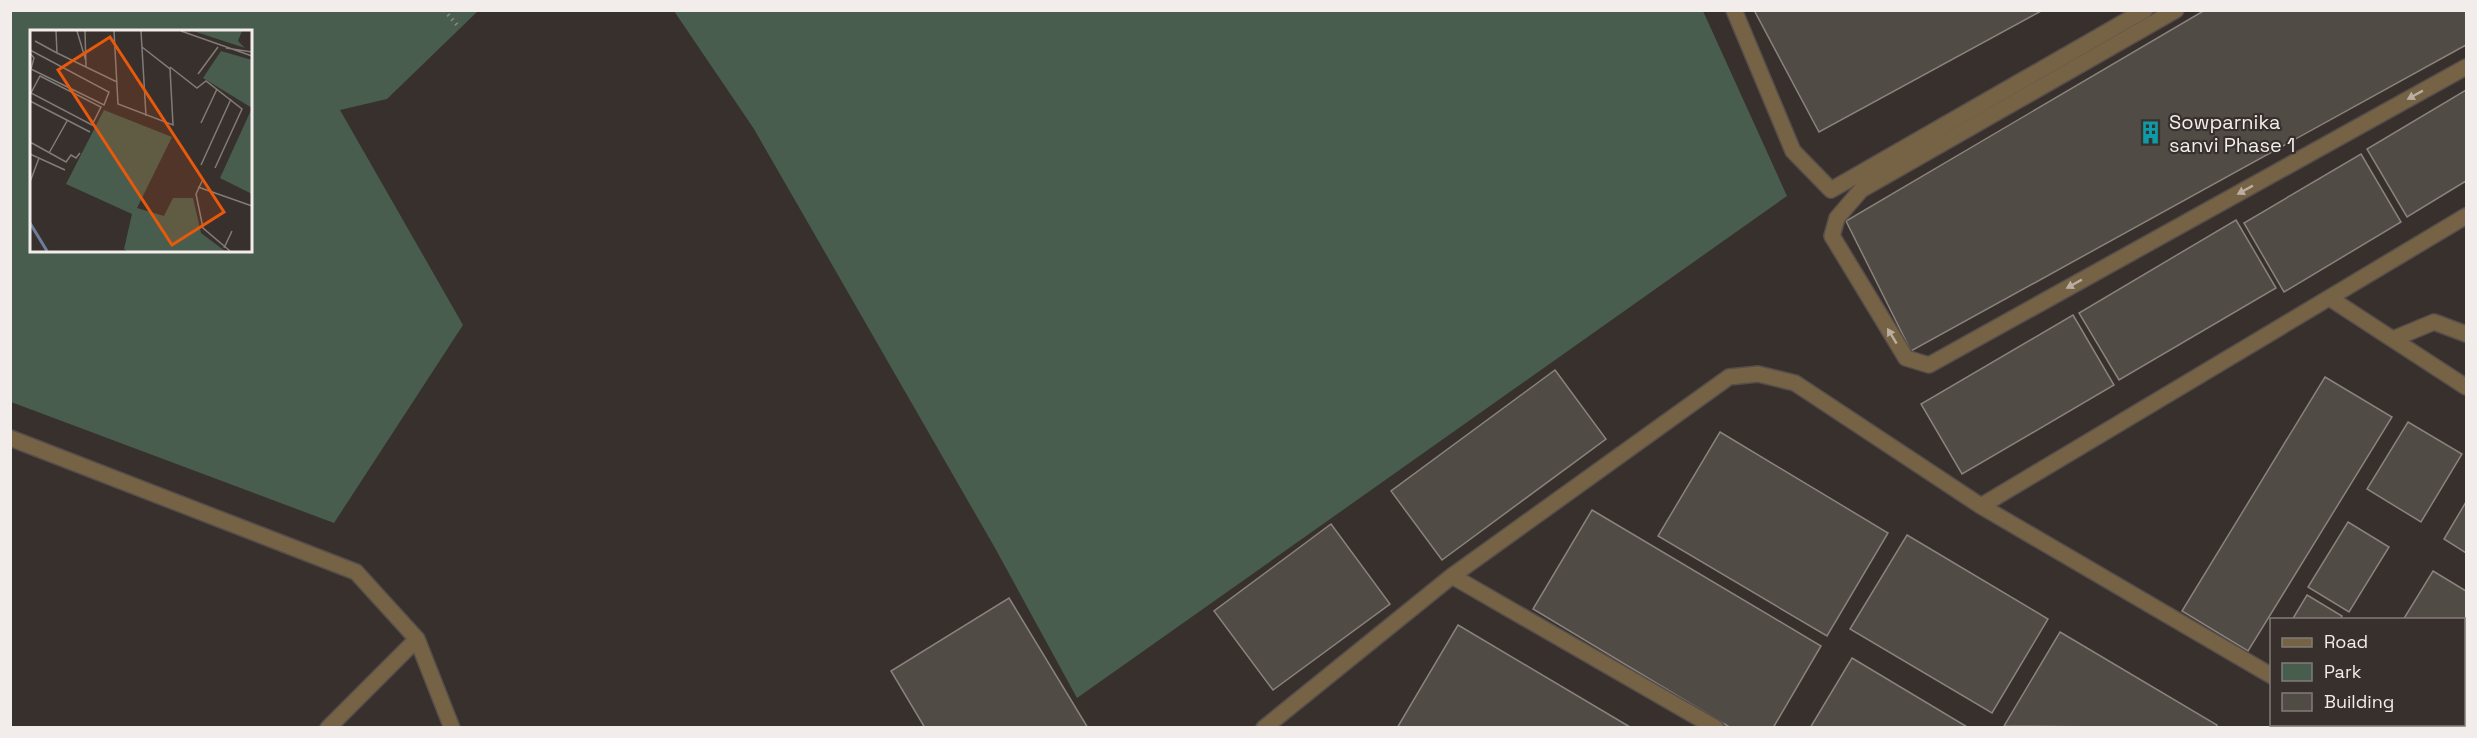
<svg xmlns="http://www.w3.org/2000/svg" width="2477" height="738" font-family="'Space Grotesk',sans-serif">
<rect width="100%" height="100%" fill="#37302d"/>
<path fill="#485d4d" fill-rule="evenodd" d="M10,11H478L387,99L340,110L463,325L334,523L11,402ZM32,32H250V250H32Z
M674,11H1703L1787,196L1077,698L995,548L754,129Z"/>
<path fill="#514b46" stroke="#89827d" stroke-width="1.5" d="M1754,10H2043L1819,132Z
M2205,10H2466V45L1911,351L1846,221Z
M2466,90V181L2407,217L2367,149Z
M2361,154L2401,222L2284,292L2244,223Z
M2236,220L2276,288L2119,380L2079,313Z
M2073,315L2114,385L1962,474L1921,404Z
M1555,370L1606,439L1442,560L1391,491Z
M2325,377L2392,417L2248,651L2182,611Z
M2408,422L2462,454L2421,522L2367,489Z
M1720,432L1888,533L1827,636L1658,536Z
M2466,502V553L2444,539Z
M1592,510L1821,646L1773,728H1731L1533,609Z
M2348,522L2389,547L2349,612L2308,587Z
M1331,524L1390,604L1273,690L1214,611Z
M1907,535L2048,619L1992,713L1850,629Z
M2433,571L2466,591V680L2464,678V620H2403Z
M2307,595L2342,616L2340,620H2292Z
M1009,598L1088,728H925L891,671Z
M1458,625L1630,727V728H1397Z
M2060,632L2217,725L2216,728L2004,726Z
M1852,658L1969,728H1810Z
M2466,704V728H2452L2454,724H2464V709Z
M2363,724H2444L2442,728H2368Z"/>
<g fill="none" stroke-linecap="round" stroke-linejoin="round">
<defs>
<path id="service" d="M1734,10L1793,151L1831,190L2145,10
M2176,10L1861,190L1837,218L1832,236L1906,358L1929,365L2466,67"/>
<path id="minor" d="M2331,299L2466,387
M2393,339L2434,322L2466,334
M10,438L356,572L417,639L452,728
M1981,506L2466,216
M1452,576L1716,728
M2355,724L2360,728
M328,728L417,639
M1264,728L1452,576L1729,377L1758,374L1795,383L1981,506L2272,676"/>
</defs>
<use href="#service" stroke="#554e4b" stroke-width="18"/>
<use href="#minor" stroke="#554e4b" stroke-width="18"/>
<path stroke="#8d8684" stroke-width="4" stroke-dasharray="1.5 4.5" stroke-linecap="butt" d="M444,10L458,26"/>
<use href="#service" stroke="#766245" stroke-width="15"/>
<use href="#minor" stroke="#766245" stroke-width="15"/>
</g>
<defs><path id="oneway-solid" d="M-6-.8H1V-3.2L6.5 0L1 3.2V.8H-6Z" transform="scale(1.5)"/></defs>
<g fill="#baaea0">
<use href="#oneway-solid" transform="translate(2415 95) rotate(151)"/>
<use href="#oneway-solid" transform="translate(2245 190) rotate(151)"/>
<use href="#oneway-solid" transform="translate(2074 284) rotate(151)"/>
<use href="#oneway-solid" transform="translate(1892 336) rotate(-121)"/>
</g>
<defs>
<symbol id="building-bare" viewBox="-9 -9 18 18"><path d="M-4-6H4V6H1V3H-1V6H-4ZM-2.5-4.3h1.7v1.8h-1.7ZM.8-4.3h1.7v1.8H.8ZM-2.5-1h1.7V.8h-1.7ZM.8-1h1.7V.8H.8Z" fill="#0f9aa8" stroke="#37302d" stroke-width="2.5" paint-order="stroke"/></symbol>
</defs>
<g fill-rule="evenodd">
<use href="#building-bare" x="2134" y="116" width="33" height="33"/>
</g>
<g text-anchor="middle" stroke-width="4.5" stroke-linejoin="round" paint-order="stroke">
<g font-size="20" fill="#f2edeb" stroke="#37302d" text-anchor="start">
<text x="2169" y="129">Sowparnika<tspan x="2169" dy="23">sanvi Phase 1</tspan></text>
</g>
</g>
<g transform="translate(30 30)">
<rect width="222" height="222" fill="#37302d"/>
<path d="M163,1H212L208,11L215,18ZM191,21L222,30V164L190,148L222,78L173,48ZM74,80L142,107L107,178L134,186L143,168H163L171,203L195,221H97L94,219L102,184L36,154Z" fill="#485d4d"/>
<path fill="none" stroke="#6d7f9d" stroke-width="3" d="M0,193L17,221"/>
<path fill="none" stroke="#827c79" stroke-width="1.5" d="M26,1L27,23L87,52M47,1L56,31M55,1L56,37M84,1L88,74L143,95L140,39L112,17M111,1L116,86M151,1L222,26M5,11L27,23M196,18L222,22M0,20L79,62L74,75L1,39L4,28L0,23M140,37L167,58L176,51L212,79L185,138M168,44L188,17M10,46L71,77L62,95L1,63ZM0,71L60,102M171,93L187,59M0,112L36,132L41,125L46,128L50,123M19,123L37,91M0,124L35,140M171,135L201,69M173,149L166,164L173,198L200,221M0,152L9,128M168,157L222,176M194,218L202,201"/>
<path fill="#e8590c" fill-opacity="0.15" stroke="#e8590c" stroke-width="3" d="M80,7L194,182L142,215L28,40Z"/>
<rect width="222" height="222" fill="none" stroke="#f2edeb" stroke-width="3"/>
</g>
<rect width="2477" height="738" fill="none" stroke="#f2edeb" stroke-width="24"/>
<rect x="2270" y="618" width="195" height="108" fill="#37302d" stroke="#827c79" stroke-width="1.5"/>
<rect x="2282" y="638" width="30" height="9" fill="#766245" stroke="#827c79" stroke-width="1.5"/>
<text x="2324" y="648" font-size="18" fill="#f2edeb">Road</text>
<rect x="2282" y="663" width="30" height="18" fill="#485d4d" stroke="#827c79" stroke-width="1.5"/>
<text x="2324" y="678" font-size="18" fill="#f2edeb">Park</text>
<rect x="2282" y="693" width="30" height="18" fill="#514b46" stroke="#827c79" stroke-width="1.5"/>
<text x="2324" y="708" font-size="18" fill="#f2edeb">Building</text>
</svg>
